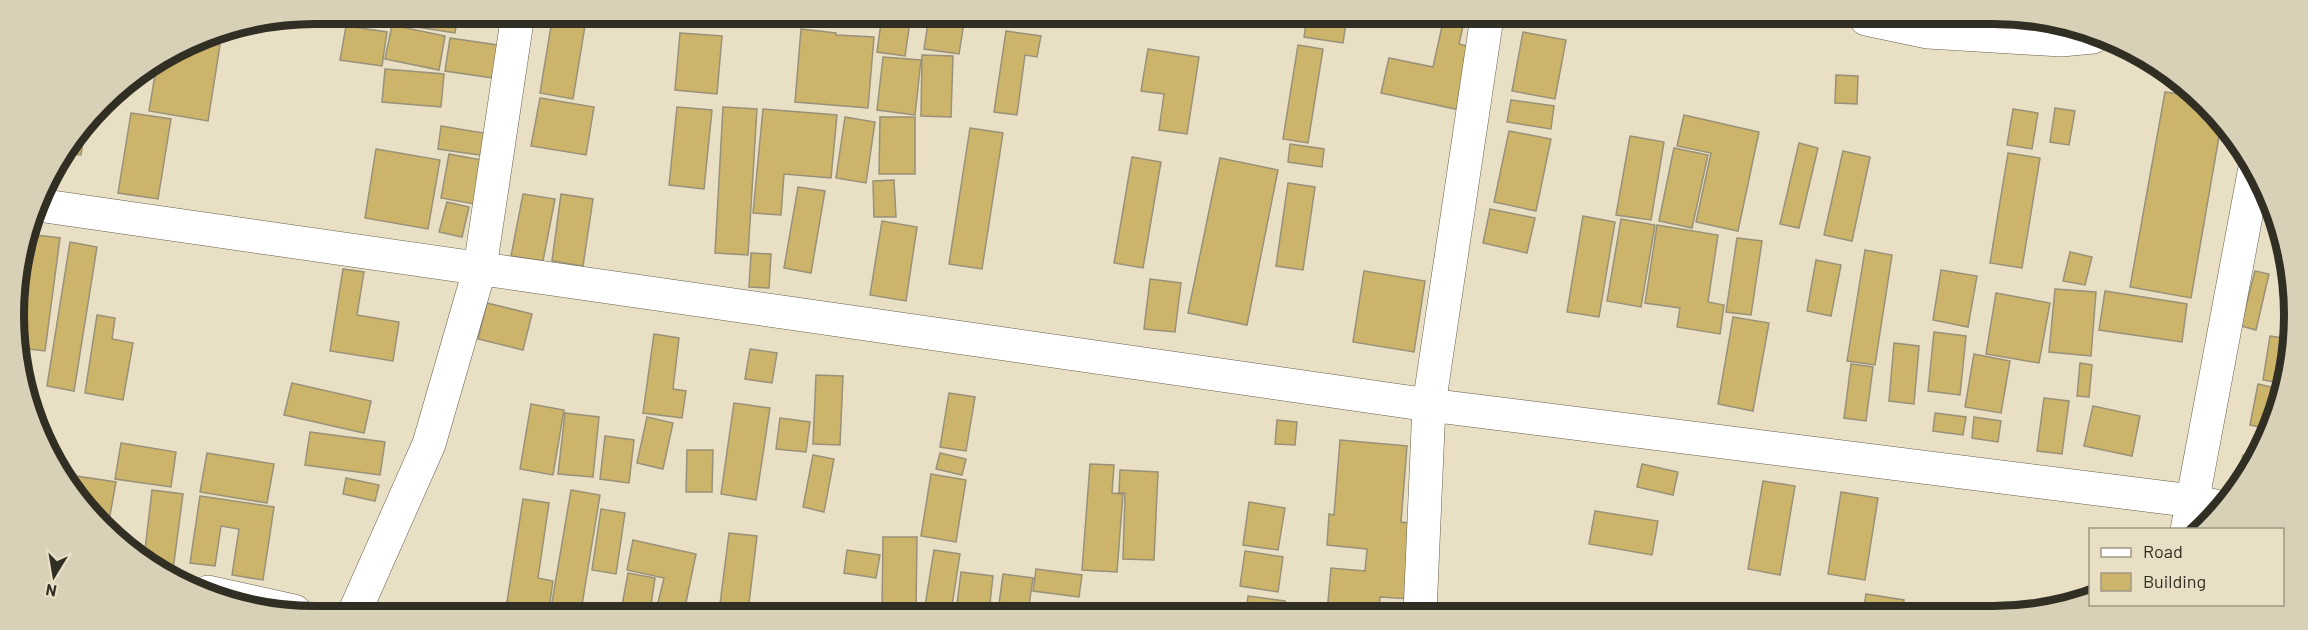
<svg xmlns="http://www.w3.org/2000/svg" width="2308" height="630" font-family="Barlow,sans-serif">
<rect width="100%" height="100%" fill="#e8dfc4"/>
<path fill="#ccb46a" stroke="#999178" stroke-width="1.5" d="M344,14H382L380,27L343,21Z
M392,14H458L455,33L391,23Z
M553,14H587L573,99L540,93Z
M681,15H709V21L681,20Z
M882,15H911L905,56L877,52Z
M929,16H965L959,54L924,49Z
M1307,17H1347L1343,43L1304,37Z
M1443,22L1463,26L1459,44L1483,50L1469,112L1381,93L1389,58L1433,67Z
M392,25L445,36L439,70L385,59Z
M346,26L387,32L382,66L340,60Z
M801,29L836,33V35L874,37L868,108L795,102Z
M1006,31L1041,36L1037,57L1025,55L1017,115L994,112Z
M1523,32L1566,40L1555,99L1512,91Z
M680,33L722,36L717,94L675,90Z
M450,38L504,46L499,79L445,71Z
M193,41L220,45L208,121L149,111L157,63Z
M1298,45L1323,49L1308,143L1283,139Z
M1148,49L1199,57L1187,134L1159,130L1164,94L1141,91Z
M922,55L953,56L951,117L921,116Z
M883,57L921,60L915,115L877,110Z
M385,69L444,74L441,107L382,102Z
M1836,75L1858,76L1857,104L1835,103Z
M2165,92L2193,96L2221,125L2191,298L2130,287Z
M540,98L594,107L586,155L531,146Z
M1511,100L1554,106L1551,129L1507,122Z
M677,107L712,110L704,189L669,185Z
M723,107L757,109L748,255L715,253Z
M2055,108L2075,111L2069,145L2050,142Z
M763,109L837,115L831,178L784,174L781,215L753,213Z
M2013,109L2038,113L2032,149L2007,145Z
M131,113L171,119L158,199L118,193Z
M1684,115L1759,132L1738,231L1696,222L1711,153L1677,146Z
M845,117L875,122L866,183L836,178Z
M880,117H915V174H879Z
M441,126L490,134L486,156L438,149Z
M85,128L81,155L67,153Z
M970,128L1003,133L982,269L949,264Z
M1509,131L1551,139L1536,211L1494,202Z
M1630,136L1664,142L1651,220L1616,215Z
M1799,143L1818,148L1799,228L1780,224Z
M1290,144L1324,149L1322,167L1288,162Z
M1674,148L1708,155L1692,228L1659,221Z
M376,149L440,160L428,229L365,218Z
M1843,151L1870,157L1852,241L1824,235Z
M2008,153L2040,158L2022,268L1990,263Z
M449,154L482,160L474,204L441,198Z
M1132,157L1161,162L1143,268L1114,263Z
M1220,158L1278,170L1247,325L1188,313Z
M894,180L896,217H874L873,181Z
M1288,183L1315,187L1303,270L1276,266Z
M798,187L825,191L811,273L784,268Z
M523,194L555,199L543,261L511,256Z
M561,194L593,199L583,266L552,261Z
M447,202L469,207L462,237L439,232Z
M1490,209L1535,218L1527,253L1483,243Z
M1583,216L1615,222L1599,317L1567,312Z
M1621,219L1655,225L1641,307L1607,301Z
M882,221L917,227L906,301L870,295Z
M1657,225L1718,235L1708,302L1724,305L1720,334L1677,327L1680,308L1645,303Z
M36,235L60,238L45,351L21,348L14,295L25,254L34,255Z
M1737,238L1762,241L1751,315L1726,312Z
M70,242L97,247L74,391L47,386Z
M1865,250L1892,255L1875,365L1847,361Z
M2070,252L2092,257L2085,285L2063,281Z
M751,253L771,254L769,288L749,287Z
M1816,260L1841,265L1831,316L1807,311Z
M343,269L364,272L357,315L399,322L393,361L330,351Z
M1941,270L1977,276L1968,327L1933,320Z
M1364,271L1425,281L1414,352L1353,342Z
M2255,271L2269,274L2256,330L2241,326Z
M1150,279L1181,283L1175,332L1144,329Z
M2055,289L2096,292L2091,356L2049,352Z
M2105,291L2187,304L2182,342L2099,330Z
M1996,293L2050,303L2039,363L1986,354Z
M487,303L532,314L523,350L478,339Z
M97,315L115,318L112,339L133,343L123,400L85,393Z
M1733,317L1769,323L1753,411L1718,404Z
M1934,332L1966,336L1960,395L1928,391Z
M654,334L679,338L673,389L686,391L682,418L643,413Z
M2270,336L2289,339V373L2285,384L2263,380Z
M1894,343L1919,346L1914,404L1889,401Z
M750,349L777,353L772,383L745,379Z
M1974,354L2010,361L2001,413L1965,407Z
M2080,363L2092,365L2089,397L2077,396Z
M1851,364L1873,367L1866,421L1844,418Z
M816,375L843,376L840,445L813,444Z
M292,383L371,401L364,433L284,415Z
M2258,384L2280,389L2268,429L2250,425Z
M949,393L975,397L966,451L940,447Z
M2044,398L2069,401L2062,454L2037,451Z
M734,403L770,408L756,500L721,494Z
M531,404L564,410L553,475L520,469Z
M2093,406L2140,416L2132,456L2084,446Z
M565,413L599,417L593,477L558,474Z
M1935,413L1966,417L1963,435L1933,431Z
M647,417L673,423L663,469L637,463Z
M1974,417L2001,421L1998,442L1972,438Z
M780,418L810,422L806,452L776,449Z
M1277,420L1297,422L1295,445L1275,444Z
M310,432L385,442L380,475L305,465Z
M605,436L634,440L629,483L600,479Z
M1340,440L1407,446L1401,522L1418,524L1412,599L1380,597L1379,613H1327L1331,568L1365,571L1367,549L1327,545L1329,514L1334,515Z
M121,443L176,452L171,487L115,479Z
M687,450H713L712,492H686Z
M207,453L274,464L267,503L200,492Z
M940,453L966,459L962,475L936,469Z
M813,455L834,459L824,512L803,507Z
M2243,455L2257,459L2254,465L2236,487Z
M1090,464L1114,465L1112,493L1123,494L1117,572L1082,570Z
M1642,464L1678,472L1673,495L1637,487Z
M1120,470L1158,472L1154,560L1123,559L1125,493H1119Z
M63,474L116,482L109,521L100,520L76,499Z
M931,474L966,480L956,542L921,536Z
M346,478L379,485L375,501L343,494Z
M1763,481L1795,486L1780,575L1748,569Z
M152,490L183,494L173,570L154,567L144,558Z
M571,490L600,495L581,611L551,608Z
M1841,492L1878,498L1865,580L1828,574Z
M200,496L274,507L263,580L232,575L239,529L221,526L215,566L190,563Z
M523,499L549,503L538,578L553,581L549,609L507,602Z
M1249,502L1285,508L1278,550L1243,545Z
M601,509L625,513L616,574L592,570Z
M1595,511L1658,521L1652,555L1589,544Z
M729,533L757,536L748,612H719Z
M883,537H917L916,612H882Z
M633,540L696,554L684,612L656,611L664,578L627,570Z
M847,550L880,555L876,578L844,573Z
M934,550L960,554L951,612H924Z
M1245,551L1283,557L1278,592L1240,586Z
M1036,569L1082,575L1079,597L1033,591Z
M961,572L993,576L989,612H956Z
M628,573L655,578L650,611H621Z
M1003,574L1033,578L1028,612H998Z
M1866,594L1904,600L1902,614H1863Z
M1248,596L1285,601L1284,613H1246Z"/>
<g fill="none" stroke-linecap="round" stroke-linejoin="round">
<defs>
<path id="minor" d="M1866,19L1928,32L2061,40L2093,37
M38,205L1429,405L2193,501L2220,507
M2187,530L2254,173
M208,592L294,611
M355,611L429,444L480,268L518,14
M1420,613L1429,405L1487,17"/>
</defs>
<use href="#minor" stroke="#675f49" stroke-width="34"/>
<use href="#minor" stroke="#fff" stroke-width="33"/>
</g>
<path d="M0 0H2308V630H0ZM315 24H1993A291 291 0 0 1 2284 315V315A291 291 0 0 1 1993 606H315A291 291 0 0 1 24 315V315A291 291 0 0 1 315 24Z" fill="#d9d1b7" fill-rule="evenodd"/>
<path fill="none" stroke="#312e24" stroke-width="8" d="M315 24H1993A291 291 0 0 1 2284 315V315A291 291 0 0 1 1993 606H315A291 291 0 0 1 24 315V315A291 291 0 0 1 315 24Z"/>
<rect x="2089" y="528" width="195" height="78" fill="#e8dfc4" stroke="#9f9884" stroke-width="1.5"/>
<rect x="2101" y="548" width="30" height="9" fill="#ffffff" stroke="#9f9884" stroke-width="1.5"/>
<text x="2143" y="558" font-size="18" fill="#312e24">Road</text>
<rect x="2101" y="573" width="30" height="18" fill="#ccb46a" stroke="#9f9884" stroke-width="1.5"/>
<text x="2143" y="588" font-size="18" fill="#312e24">Building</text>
<g transform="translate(54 576) rotate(191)" stroke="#e8dfc4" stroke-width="4.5" paint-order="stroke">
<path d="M0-4.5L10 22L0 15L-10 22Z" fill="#312e24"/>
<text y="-9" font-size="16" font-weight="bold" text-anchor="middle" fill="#312e24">N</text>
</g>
</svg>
